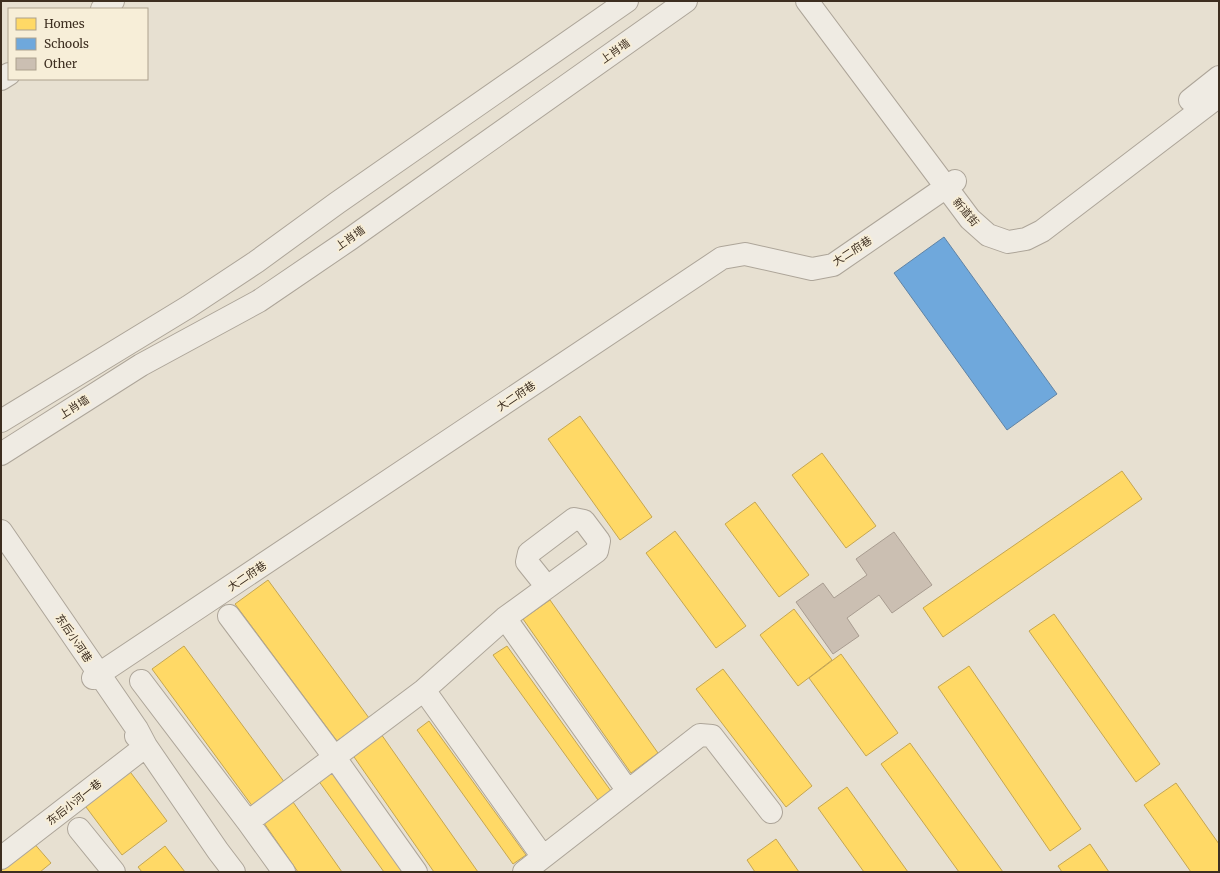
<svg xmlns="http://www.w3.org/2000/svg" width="1220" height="873" font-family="Merriweather,'Noto Sans SC',serif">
<rect width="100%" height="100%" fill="#e7e0d1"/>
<path fill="#ffd966" stroke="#c5a651" d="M580,416L652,517L620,540L548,439Z
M822,453L876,526L846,548L792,475Z
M1122,471L1142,499L943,637L923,608Z
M755,502L809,575L779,597L725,524Z
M675,531L746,626L716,648L646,553Z
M268,580L369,718L337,741L235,604Z
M550,600L658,753L631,773L523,619Z
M794,609L832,660L798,686L760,635Z
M1054,614L1160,764L1136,782L1029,631Z
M184,646L285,783L253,807L152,669Z
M507,646L611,791L598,800L493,655Z
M841,654L898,733L866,756L809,678Z
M969,666L1081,829L1050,851L938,687Z
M723,669L812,786L786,807L696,689Z
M429,721L526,855L513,864L417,730Z
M381,734L478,872H434L352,754Z
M910,743L1003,872H959L881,764Z
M128,769L167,821L122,855L83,803Z
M331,771L404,872H384L318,780Z
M1176,783L1219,844V872H1191L1144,805Z
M847,787L908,872H864L818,808Z
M293,802L342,872H298L264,823Z
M776,839L799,872H755L747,860Z
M32,841L51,863L40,872H1V868Z
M1090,844L1109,872H1062L1058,866Z
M165,846L185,872H142L138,867Z"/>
<path fill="#6fa8dc" stroke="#6083a4" d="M944,237L1057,394L1007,430L894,273Z"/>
<path fill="#cbbfb2" stroke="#a89c90" d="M894,532L932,585L892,613L879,595L847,618L859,636L833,654L796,602L823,583L834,598L867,575L856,559Z"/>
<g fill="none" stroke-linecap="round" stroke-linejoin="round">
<defs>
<path id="minor" d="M807,1L970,219L988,235L1008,242L1026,239L1042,231L1219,96
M102,9L113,1
M1,79L9,74
M1190,100L1219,77
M1,421L188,307L256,262L337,203L627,1
M1,454L141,365L259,301L350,239L686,1
M1,531L137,729L146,746L1,858
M229,616L335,758L416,872
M505,618L628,791
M93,678L722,258L745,254L812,269L833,265L955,181
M141,681L248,822L284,872
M424,690L543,857
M136,736L146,746L218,851L234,872
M248,822L424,690L505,618L597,551L599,541L584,521L574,519L529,553L527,562L547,587
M79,829L114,872
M524,872L700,735L712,736L771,812"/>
</defs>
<use href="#minor" stroke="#ada599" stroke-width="24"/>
<use href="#minor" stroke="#efebe3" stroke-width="22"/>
</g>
<g text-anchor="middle" stroke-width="4" stroke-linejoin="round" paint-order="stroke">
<g font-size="11" fill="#3d2e20" stroke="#f7eed8">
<text transform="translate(615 51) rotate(-35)" y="4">上肖墙</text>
<text transform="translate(966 212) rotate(50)" y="4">新道街</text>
<text transform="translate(350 238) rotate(-35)" y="4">上肖墙</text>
<text transform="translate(852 251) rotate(-33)" y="4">大二府巷</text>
<text transform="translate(516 396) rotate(-34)" y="4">大二府巷</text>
<text transform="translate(74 407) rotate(-32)" y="4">上肖墙</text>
<text transform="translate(247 576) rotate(-34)" y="4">大二府巷</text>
<text transform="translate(74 638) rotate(56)" y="4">东后小河巷</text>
<text transform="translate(74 802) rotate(-38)" y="4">东后小河一巷</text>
</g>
</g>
<rect width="1220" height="873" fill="none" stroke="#3d2e20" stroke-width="4"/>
<rect x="8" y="8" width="140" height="72" fill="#f7eed8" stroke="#ada18e"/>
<rect x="16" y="18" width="20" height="12" fill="#ffd966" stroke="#ada18e"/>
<text x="44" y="28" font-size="12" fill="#3d2e20">Homes</text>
<rect x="16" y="38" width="20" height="12" fill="#6fa8dc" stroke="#ada18e"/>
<text x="44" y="48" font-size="12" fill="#3d2e20">Schools</text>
<rect x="16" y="58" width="20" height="12" fill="#cbbfb2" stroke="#ada18e"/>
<text x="44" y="68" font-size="12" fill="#3d2e20">Other</text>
</svg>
